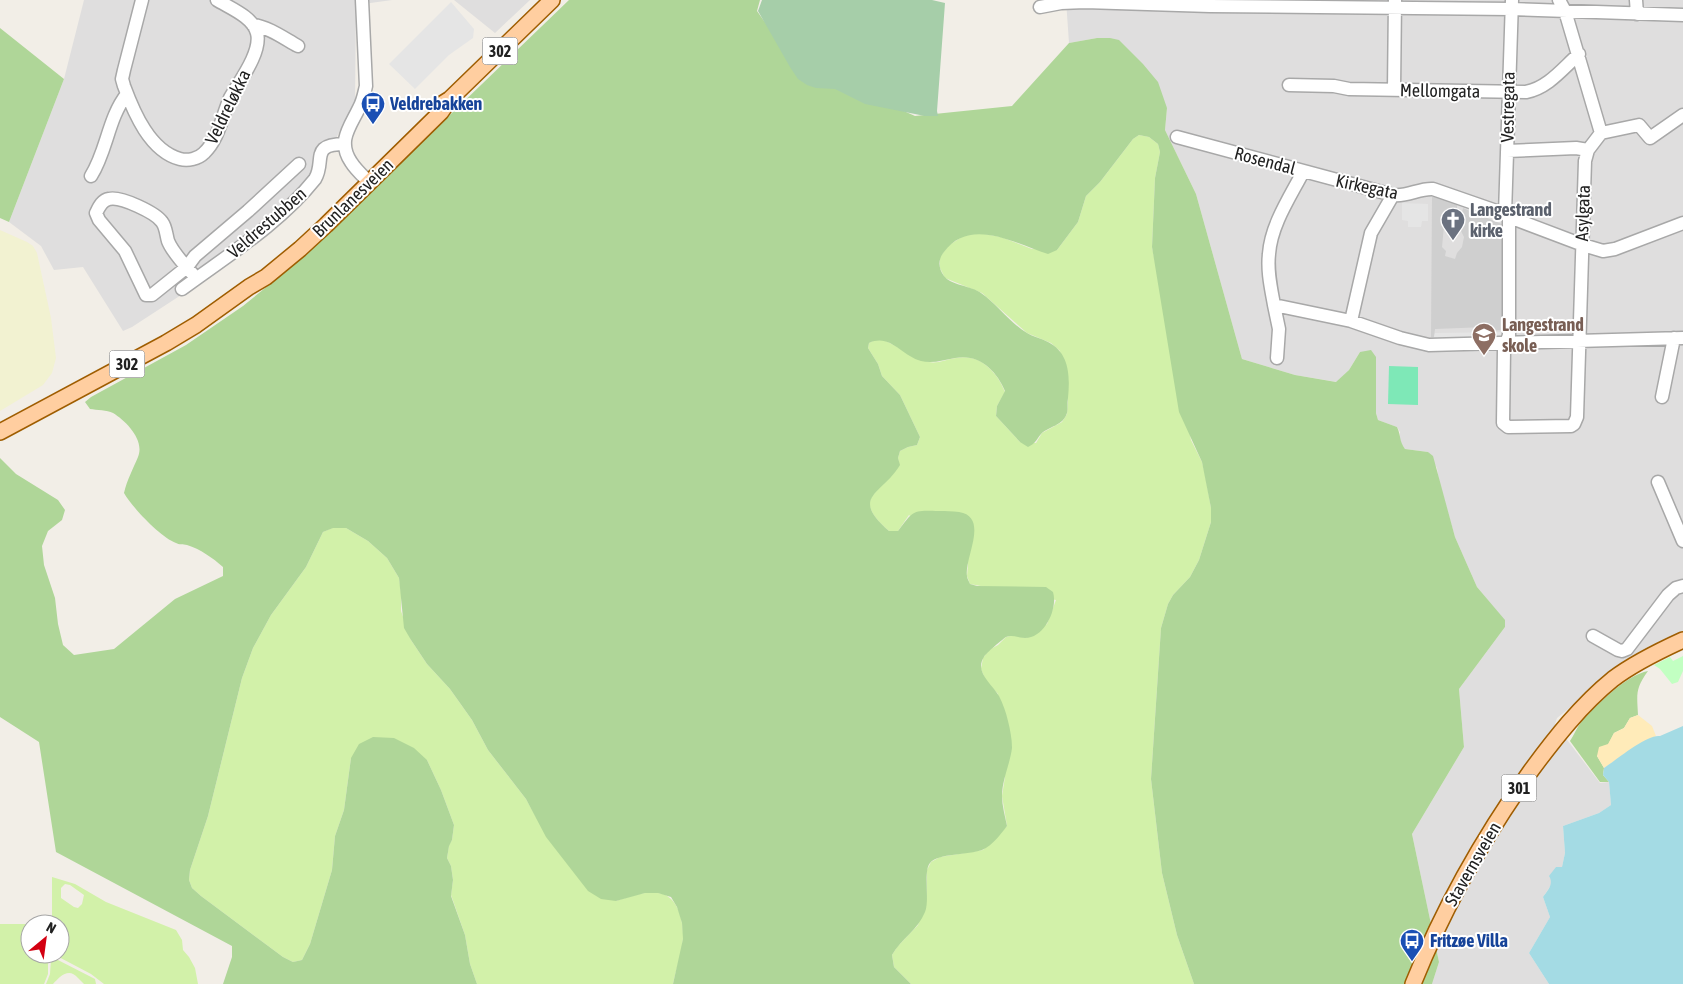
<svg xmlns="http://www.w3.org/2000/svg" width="1683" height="984" font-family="'Asap Condensed',sans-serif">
<rect width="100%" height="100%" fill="#f2eee7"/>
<path fill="#dfdede" d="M84,0H392L356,5L355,101L302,205L221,269L132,327L123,331L83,267L54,270L41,246L9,222L64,79Z
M454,0H530L495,33Z
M1066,0H1683V634L1626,663L1557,718L1555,724L1600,783L1609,782L1611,805L1599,813L1563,826L1565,853L1562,867H1556L1551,885L1543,897L1550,917L1529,953L1549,984H1432L1439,962L1412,834L1464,747L1459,689L1505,627V621L1477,587L1455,537L1439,481L1437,468L1428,452L1405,449L1400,442V432L1397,427L1378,420L1360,352L1349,370L1337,382L1295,375L1242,359L1196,194L1165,130L1167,108L1110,38H1097L1069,43Z"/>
<path fill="#cfcfcf" d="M1432,197H1437L1457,205V210L1451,220L1444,226L1442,247L1446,251L1445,256L1455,259L1457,253L1462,247L1464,237L1461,231L1462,225L1460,223L1463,208L1504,225V330L1487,331L1486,327L1435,329L1434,337H1431Z"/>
<path fill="#f2f2d1" d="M0,230L27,242L33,246L37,253L51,318L56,358L52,373L43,385L0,411Z"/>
<path fill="#d2f1a9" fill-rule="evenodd" d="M1139,135L1149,137L1158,144L1160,152L1155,178L1152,247L1191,440L1202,462L1205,474L1211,508V522L1199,560L1190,577L1173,595L1168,604L1161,628L1151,779L1162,873L1177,935L1194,984H911L894,967L892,955L897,947L918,925L927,896V870L931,862L940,857L983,850L1007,826L1002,796L1005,777L998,694L986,681L981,669L983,658L989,650L998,645L1006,637L1014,635L1026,638L1047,624L1056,600L970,584L967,576L968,564L909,515L898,531H889C849,496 881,495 899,465L898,458L900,451L908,447L917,445L920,437L900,395L882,376L878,364L868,348L869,343L877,339L884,340C898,347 915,358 929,362C937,364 948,359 956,358C979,353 997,371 1005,392L997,406L996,416L1020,442L1036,443L1042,433L1062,422L1067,414L1068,400L1060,351L1051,343L1027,333L982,293L945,278L940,268V257L948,246L963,236L979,233L1001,237L1032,249L1057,250L1078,222L1086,196L1100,182L1133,139Z
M332,528H346L368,541L387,558L399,578L401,592V611L411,640L427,664L450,689L472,720L488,750L526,799L536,817L616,901C629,897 644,891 658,893C678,895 684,921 683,939C682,953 676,969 673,984H477L470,964L465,935L451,895L453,880L451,866L447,858L449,845L452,840L454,825L441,790L427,760L351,758L344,810L335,836L332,870L310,944L302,960L293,962L283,957L201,896L192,888L189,880L190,870L208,816L242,678L253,648L271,615L306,567L323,532Z
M52,877L75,884L106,902L176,930L182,940L183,950L189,957L195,968L198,984H104L91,974L55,955L54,954H60V924H52ZM65,884L70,885L84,895L82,904L78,908L74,907L61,898V888Z
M0,924H46H30V954H48V974L44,984H0Z
M54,958L95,979L96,984H84C82,982 80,980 78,978C69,967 60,976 53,984H46L50,974L51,959Z"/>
<path fill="#afd698" d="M569,0H760L757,11L793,62L915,116L1012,106L1069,43L1097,38H1110L1119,40L1143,64L1158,82L1167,108L1165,130L1196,194L1242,359L1295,375L1336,382L1349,370L1360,352L1371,350L1376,357V413L1378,420L1397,427C1401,435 1399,441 1405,449L1428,452L1433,456L1455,537L1477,587L1505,620V627L1459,689L1464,747L1412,834L1439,962L1432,984H1194L1177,935L1162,873L1151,779L1161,628L1168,604L1173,595L1190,577L1199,560L1211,522V508L1202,462L1179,412L1152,247L1155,178L1160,152L1158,144L1149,137L1139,135L1133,139L1100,182L1086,196L1078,222L1057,250L1048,254C1016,244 970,216 944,252C938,259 938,268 944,276C950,285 972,286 981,293C998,305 1010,323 1027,333C1033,337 1041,338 1048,342C1070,353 1070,377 1068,398C1067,403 1068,409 1067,413C1063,426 1049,426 1041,434C1036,440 1036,443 1028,447L1020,442L996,416L997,406L1005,391C997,371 979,353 955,358C944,360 932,364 921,361C902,356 890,333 869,343L868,348L878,364L882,376L900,395L920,437L917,445L908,447L900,451L898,458L900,465C882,495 849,496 889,531H898C914,510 912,510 939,511C946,511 952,511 959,512C990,517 964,558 967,576C967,579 969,581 970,584L977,586L1046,587L1053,592C1058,608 1045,638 1025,638C1018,638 1013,634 1006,637C1004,638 985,654 984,657C974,672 992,684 999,696C1003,704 1006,712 1008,721C1010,729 1012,739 1012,748C1010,764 1002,780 1002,796C1002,806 1005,816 1007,826C1000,835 993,845 982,850C969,855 938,853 930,863C923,871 930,900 925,912C918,930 901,939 892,955L894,967L911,984H673L683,939L682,923L677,907L671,897L658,893H645L616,901L601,899L588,891L546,837L526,799L488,750L472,720L450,689L427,664L411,640L404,628L399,578L387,558L368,541L346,528H333L323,532L306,567L271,615L253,648L242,678L208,816L190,870L189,880L192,888L201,896L283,957L293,962L302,960L310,944L332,870L335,836L344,810L351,758L359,744L373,737L394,738L414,748L427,760L441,790L454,825L452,840L449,846L447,858L451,866L453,880L451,896L465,935L470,964L477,984H223L232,957V946L56,852L39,742L0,717V458L16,474L58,500L65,510L62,520L48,531L42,546L44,565L55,598L58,624L63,645L74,655L114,649L175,599L223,576V567C213,558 200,549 187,545C183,544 179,545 176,543C160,537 132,507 124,493C127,480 133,469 138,457C145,440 126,421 113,413C107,410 97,410 90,409L85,402L91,397L186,345L243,306L280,276L341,220Z
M0,28L64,79L9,222L0,218Z
M1648,671C1635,689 1637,694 1638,715L1630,718L1624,728L1614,733L1608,745L1597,756L1604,768L1603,775L1609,782H1600L1570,741C1574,735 1577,727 1582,721C1597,705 1626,675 1648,671Z"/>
<path fill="#ffebb9" d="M1638,715L1652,726L1656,736L1638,745L1604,768L1597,756L1599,747L1608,744L1614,733L1624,728L1630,718Z"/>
<path fill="#a6cea9" d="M762,0H932L945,3L937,111L938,116H925L865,104L835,89L816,88L807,85L798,79L790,67L758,11Z"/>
<path fill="#c2ffc2" d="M1683,656V671L1678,682L1672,684L1660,669L1654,665L1670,657L1673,661Z"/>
<path fill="#7ee8b7" d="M1389,366L1418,367V405L1388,404Z"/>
<path fill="#e5e5e5" d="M451,2L474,29L473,38L449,55L415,89L389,64Z
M1402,203L1428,204V221H1422L1421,227H1408V221L1402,220Z
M1505,332L1503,339L1433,340L1435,333Z"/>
<path fill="#a4dbe4" d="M1683,726V984H1549L1529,953L1550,917L1543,897C1548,890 1554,884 1549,876L1556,867H1562L1565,853L1563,826L1599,813L1611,805L1609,782L1603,775L1604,768C1616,760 1647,734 1660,736Z"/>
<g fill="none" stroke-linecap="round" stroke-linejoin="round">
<defs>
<path id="minor" d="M142,0L124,70L122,79L124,86C134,113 150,151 180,159C188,161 198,159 204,153C219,139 222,116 230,98C239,82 262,52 257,33C253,17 230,8 217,0
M362,0L366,86C364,94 363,101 359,108C350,127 337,141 351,162C356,170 363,176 369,182
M1636,0L1637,14
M1040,7L1061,3L1085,2L1210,6L1511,9L1683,15
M253,25C269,27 285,39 298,46
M1289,85L1334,86L1349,89L1526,92C1548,88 1563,68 1579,54
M1394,90L1395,0
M1601,133L1639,125L1650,138L1683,115
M1177,137L1393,195C1408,197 1419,188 1433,189L1505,214L1509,217L1583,245L1603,251L1615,249L1683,223
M1507,151L1576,148L1588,150
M1303,172C1290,197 1271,225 1269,254C1267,271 1271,288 1274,305L1351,321L1371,233L1393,195
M91,176C107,151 108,118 127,94
M1505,214L1512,0
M1509,217V335L1504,350L1503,423L1508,427L1571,426L1574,424L1577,417L1585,161L1588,150L1601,133L1565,11L1559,0
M196,278C187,267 173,254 168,241C166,234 166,227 162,222C156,213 121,196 109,199C102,200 99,207 96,213L99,220L125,251L146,295H152L187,267L195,256L248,211L299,164
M182,289C228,255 279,224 315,179C326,161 309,144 345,144
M1274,305L1279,329L1277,358
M1351,321L1400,338L1429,345L1683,338
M1662,397L1674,338
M1658,482L1683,541
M1593,636L1618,650L1622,651L1627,649L1668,595L1676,588L1683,586"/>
<path id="major" d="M442,104L450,99L552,0
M0,432L166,343L196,325L249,287L266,277L300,249L326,225L441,112L450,99
M1413,984C1443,909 1483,838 1530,772C1555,738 1581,705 1613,679C1634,663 1659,651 1683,640"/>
</defs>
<use href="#minor" stroke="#a8a8a8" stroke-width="15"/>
<use href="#major" stroke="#9f5d00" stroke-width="18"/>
<use href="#minor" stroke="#fff" stroke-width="12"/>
<use href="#major" stroke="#ffcea0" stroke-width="15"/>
</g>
<defs>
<symbol id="bus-pin" viewBox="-11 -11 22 30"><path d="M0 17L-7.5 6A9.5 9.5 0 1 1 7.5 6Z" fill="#1a4fb4" stroke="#fff"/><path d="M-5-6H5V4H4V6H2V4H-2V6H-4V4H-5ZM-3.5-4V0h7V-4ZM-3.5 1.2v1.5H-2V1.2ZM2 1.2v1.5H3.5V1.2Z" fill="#fff"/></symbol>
<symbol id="church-pin" viewBox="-11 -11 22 30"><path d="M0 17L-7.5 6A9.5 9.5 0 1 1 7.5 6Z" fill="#6b7280" stroke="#fff"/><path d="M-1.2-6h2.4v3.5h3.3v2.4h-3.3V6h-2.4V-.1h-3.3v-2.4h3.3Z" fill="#fff"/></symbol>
<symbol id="school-pin" viewBox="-11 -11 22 30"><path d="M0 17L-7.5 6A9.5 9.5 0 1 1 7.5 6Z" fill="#8d6e63" stroke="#fff"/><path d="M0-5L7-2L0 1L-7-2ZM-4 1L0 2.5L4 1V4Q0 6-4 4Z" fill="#fff"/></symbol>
</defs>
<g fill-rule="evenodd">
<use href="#bus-pin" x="359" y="90" width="28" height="38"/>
<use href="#church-pin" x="1439" y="206" width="28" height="38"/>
<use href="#school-pin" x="1470" y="321" width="28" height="38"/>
<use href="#bus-pin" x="1398" y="927" width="28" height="38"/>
</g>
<g text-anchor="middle" stroke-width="4" stroke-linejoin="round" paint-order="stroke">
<g fill="#fff" stroke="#646464" stroke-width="1">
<rect x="482.5" y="37.5" width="35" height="27" rx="4"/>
<rect x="109.5" y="350.5" width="35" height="27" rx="4"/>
<rect x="1501.5" y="774.5" width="35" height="27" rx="4"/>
</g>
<g font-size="16" font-weight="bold" fill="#212121">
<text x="500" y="57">302</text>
<text x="127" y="370">302</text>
<text x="1519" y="794">301</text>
</g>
<g font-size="18" fill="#212121" stroke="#fff">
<text transform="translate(1440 91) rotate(1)" y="6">Mellomgata</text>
<text transform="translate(228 107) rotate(-64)" y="6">Veldreløkka</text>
<text transform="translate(1508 107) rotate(-89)" y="6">Vestregata</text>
<text transform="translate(1265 161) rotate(15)" y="6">Rosendal</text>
<text transform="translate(1367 187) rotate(12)" y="6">Kirkegata</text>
<text transform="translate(353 198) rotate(-44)" y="6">Brunlanesveien</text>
<text transform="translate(1583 213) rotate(-88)" y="6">Asylgata</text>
<text transform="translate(267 223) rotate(-41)" y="6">Veldrestubben</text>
<text transform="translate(1473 864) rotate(-60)" y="6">Stavernsveien</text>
</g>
<g font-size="18" font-weight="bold" fill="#164399" stroke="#fff" text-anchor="start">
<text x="390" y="110">Veldrebakken</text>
<text x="1430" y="947">Fritzøe Villa</text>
</g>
<g font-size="18" font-weight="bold" fill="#5b616d" stroke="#fff" text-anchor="start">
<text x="1470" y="216">Langestrand<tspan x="1470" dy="21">kirke</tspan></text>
</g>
<g font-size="18" font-weight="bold" fill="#785e54" stroke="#fff" text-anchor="start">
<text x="1502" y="331">Langestrand<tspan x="1502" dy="21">skole</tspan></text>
</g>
</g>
<g transform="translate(45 939) rotate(29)"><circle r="24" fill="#ffffff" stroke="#a6a6a6"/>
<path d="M0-4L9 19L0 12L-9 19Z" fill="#d30011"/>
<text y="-8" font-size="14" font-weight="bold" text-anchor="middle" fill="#212121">N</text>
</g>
</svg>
